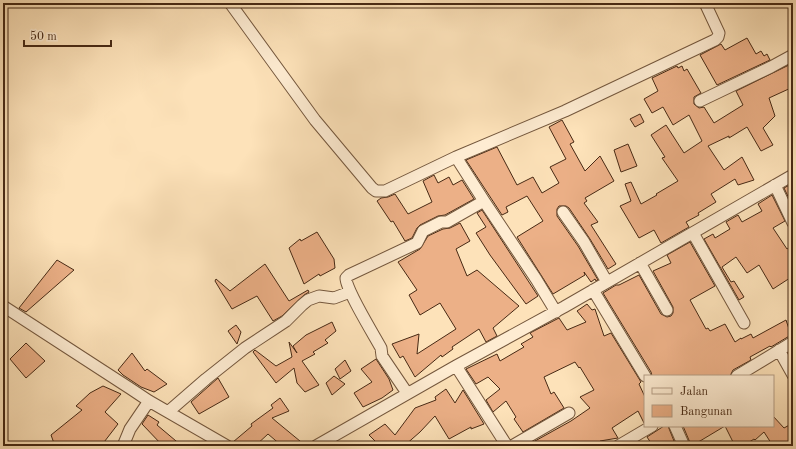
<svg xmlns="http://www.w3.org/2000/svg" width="796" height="449" font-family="'Old Standard TT',serif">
<rect width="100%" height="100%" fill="#fde2b9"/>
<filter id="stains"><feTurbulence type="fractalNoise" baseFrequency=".005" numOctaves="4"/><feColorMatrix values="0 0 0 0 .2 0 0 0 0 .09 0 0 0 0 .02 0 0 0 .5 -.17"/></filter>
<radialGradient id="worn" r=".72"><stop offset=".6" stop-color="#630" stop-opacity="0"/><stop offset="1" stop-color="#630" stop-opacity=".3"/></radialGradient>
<path fill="#ecb087" stroke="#472914" d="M747,38L756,54L761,51L764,56L767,54L770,60L717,85L700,55L721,44L725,50Z
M793,63V87L769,98L775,116L763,128L773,145L761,151L747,127L729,138V136L708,146L724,170L742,157L754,180L738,185L735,179L711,194L716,202L698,213L699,215L686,222L689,227L661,243L654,230L639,238L620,206L631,201L625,184L631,182L641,204L657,195L656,194L678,181L662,158L665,157L651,135L666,125L684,153L702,141L689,115L673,125L663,107L652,113L644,99L658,91L652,78L677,66L678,68L682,66L684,71L687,69L701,93L694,97V104L699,108L704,107L714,123L743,105L736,91Z
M640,114L644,122L635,127L630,119Z
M562,120L574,142L570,144L585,171L600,156L614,181L585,198L587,201L584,203L598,222L591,225L616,264L608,269L590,239L569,208L566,206H559L557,209V216L578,246L598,280L596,281L595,279L591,282L584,272L585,275L553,294L517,237L543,221L527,196L506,207L508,212L502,215L466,160L497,147L517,185L533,177L542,193L559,183L550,167L566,159L549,127Z
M628,144L637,166L621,172L614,150Z
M434,175L438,183L449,177L453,185L462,180L474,199L445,215L438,216L420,225L417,228L412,238L405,241L393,221L391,222L377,201L381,198L388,197L395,194L408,214L432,202L423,181Z
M793,183V207L784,188Z
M772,195L785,221L773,228L787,249L793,245V276L773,289L759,265L747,273L736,257L722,267L731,282L734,281L744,297L739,300L704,239L713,234L715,238L730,229L726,222L738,215L742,222L762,211L758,204Z
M482,210L538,296L526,304L490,255L476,233L486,227L477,213Z
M460,223L470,241L456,249L467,276L477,270L519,306L493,328L497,336L486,342L479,329L452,347L453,349L442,357L441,355L415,377L403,356L400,358L392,344L419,334L417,354L456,329L440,303L420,315L409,295L417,290L398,262L420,249L428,236L443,229L450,228Z
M317,232L334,259L335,268L320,276L319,274L304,284L289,248L300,239L301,241Z
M690,242L715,286L690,300L706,329L708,328L710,331L725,324L735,342L741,338V339L751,334L753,338L786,320L791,335L771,347L770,346L750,357L751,360L733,370L730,376H652L651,372L603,293L616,285H619L639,275L661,314L667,317L671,316L673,313V307L653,271L671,263L667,255Z
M57,260L74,270L26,312L19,308Z
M265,264L289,301L308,290L309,292L304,295L282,316L273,321L257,296L232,309L215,281L216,279L230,291Z
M587,304L592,310L595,309L604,336L611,333L641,382L639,384L645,397V422L644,423L638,411L612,428L618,438L600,441L603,446H526L571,421L590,408L580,397L594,390L580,367L579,368L575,362L544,377L551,394L554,392L564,408L523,432L514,419L516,417L506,401L493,412L486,400L500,389L488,377L476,384L466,369L497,354L500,361L524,347L521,344L533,337L530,333L557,319L559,318L567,330L586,322L577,311Z
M332,322L336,331L325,340L328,343L313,352L315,354L302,361L319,385L305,392L297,383L294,368L276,383L253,352L255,350L276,366L292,357L289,342L297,353L293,346L306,335Z
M236,325L241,332L237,344L228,331Z
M26,343L45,361L26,378L10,359Z
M132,353L145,371L147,369L167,384L154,392L141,387L123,375L118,370Z
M376,359L389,379L393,390L382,398L363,407L354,393L372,382L361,369Z
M345,360L351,371L340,379L335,369Z
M334,376L345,384L332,395L326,383Z
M218,378L229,397L199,414L191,402Z
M103,386L121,394L105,412L118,424L101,446H55L51,435L82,410L76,406L90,393Z
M446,389L455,403L463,390L484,424L471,429V427L449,439L435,416L420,432L404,446H380L369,435L385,424L395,435L415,408L436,400L435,397Z
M280,398L289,411L272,418L306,446H282L268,434L255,446H234L233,442L252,426L251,424L273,408L271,405Z
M148,415L159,422L157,425L182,446H163L142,424Z
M773,416L784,428L793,423V446H773L764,432L755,440L754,439L743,446H735L725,426L700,441L691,445L683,426H773Z
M664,426H668L676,446H653L647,437Z"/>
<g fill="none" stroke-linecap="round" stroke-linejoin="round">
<defs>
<path id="minor" d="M230,3L315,120L372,188L376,191H385L456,157L565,111L715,40L718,37L719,33L705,3
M700,101L771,67L793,55
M456,157L484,201L536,279L556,312
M775,185L793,223
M563,212L584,242L607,282
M693,233L744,323
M640,263L667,310
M593,290L645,376
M3,306L131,389L149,401L227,446
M779,350L793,375
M456,366L507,446
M737,376L793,342
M407,393L382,356L381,348C374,335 346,290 346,278L349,275L417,243L423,231L441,222H447L484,201
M168,412L206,379L245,348L286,321L302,305L308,300L319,296L334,298L350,292
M675,426L684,446
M123,446L130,429L149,401
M316,446L456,366L564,307L793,175
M512,446L569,413
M618,446L652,426"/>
</defs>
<use href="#minor" stroke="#74573d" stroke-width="13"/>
<use href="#minor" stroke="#feecd2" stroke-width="11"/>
</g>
<rect width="796" height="449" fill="none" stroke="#fde2b9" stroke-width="16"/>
<rect x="4" y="4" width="788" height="441" fill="none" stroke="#472914" stroke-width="2"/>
<rect x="8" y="8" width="780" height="433" fill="none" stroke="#472914"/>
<rect x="644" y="375" width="130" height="52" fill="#feecd2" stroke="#b59e86"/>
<rect x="652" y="388" width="20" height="6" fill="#feecd2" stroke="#b59e86"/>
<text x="680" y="395" font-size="12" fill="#472914">Jalan</text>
<rect x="652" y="405" width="20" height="12" fill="#ecb087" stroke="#b59e86"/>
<text x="680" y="415" font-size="12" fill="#472914">Bangunan</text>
<path d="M24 40v6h87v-6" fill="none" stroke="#472914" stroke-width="2"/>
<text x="30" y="40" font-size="12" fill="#472914" stroke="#feecd2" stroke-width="3" paint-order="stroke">50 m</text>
<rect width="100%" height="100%" filter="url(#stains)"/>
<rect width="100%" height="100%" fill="url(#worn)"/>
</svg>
